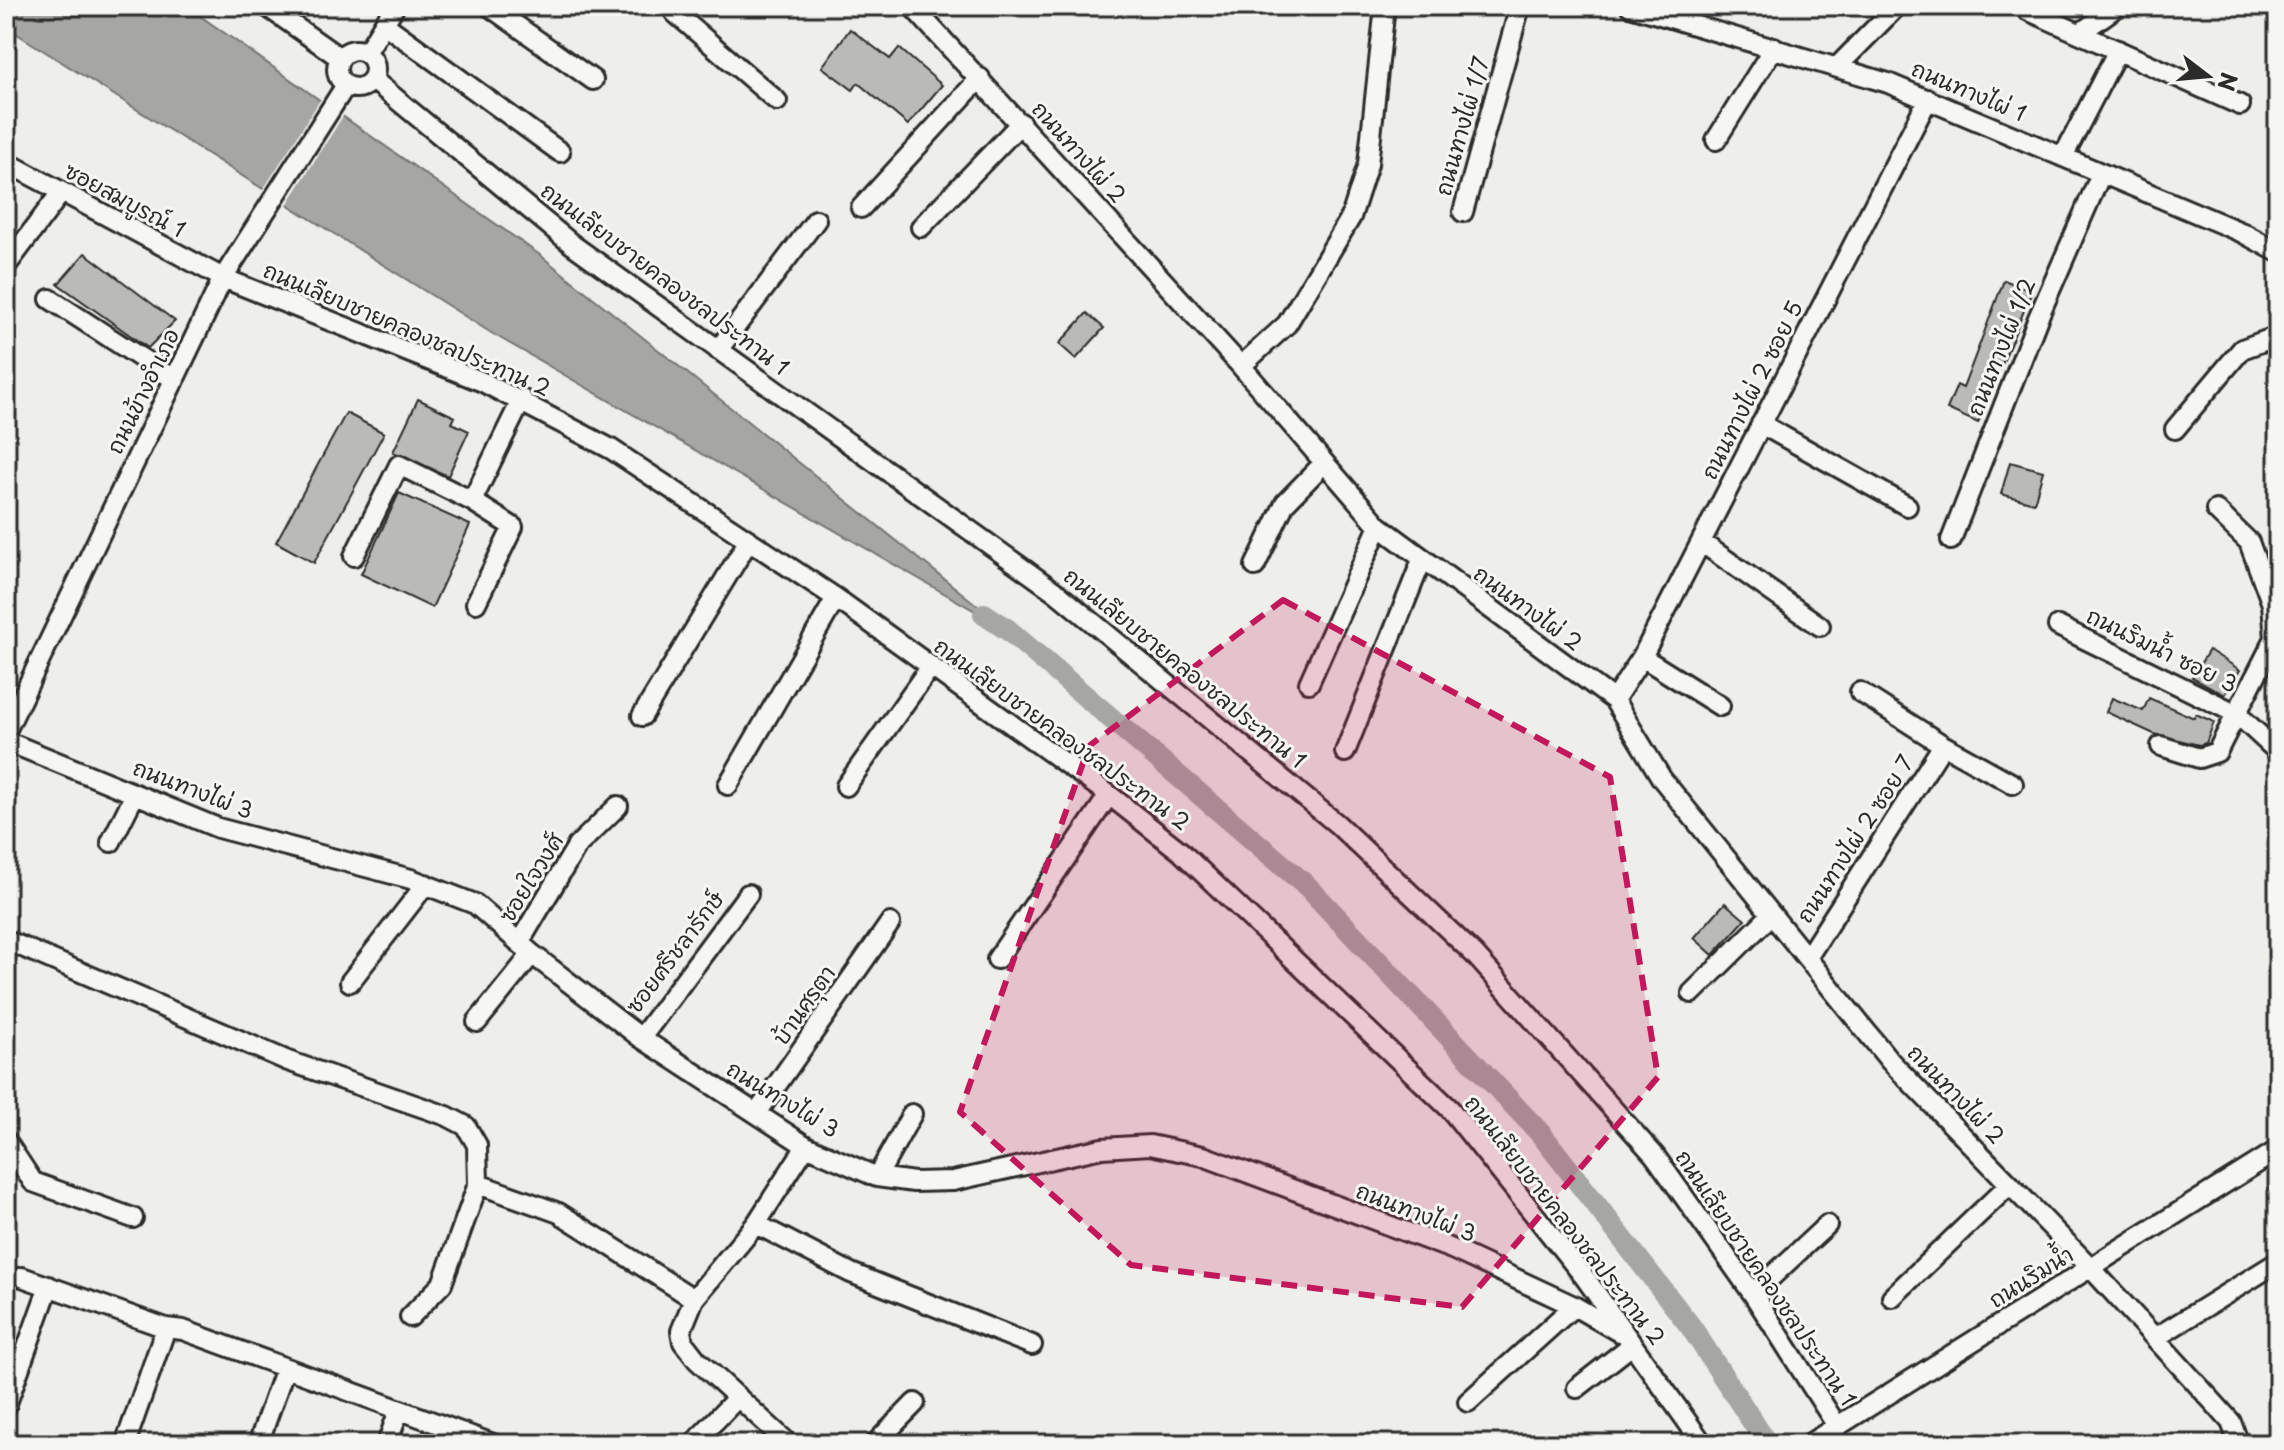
<svg xmlns="http://www.w3.org/2000/svg" width="2284" height="1450" font-family="'Playpen Sans','Playpen Sans Thai',sans-serif">
<rect width="100%" height="100%" fill="#eeeeea"/>
<filter id="ink" filterUnits="userSpaceOnUse"><feTurbulence type="fractalNoise" baseFrequency=".0125" numOctaves="2"/><feDisplacementMap in="SourceGraphic" scale="16" xChannelSelector="R" yChannelSelector="G"/><feConvolveMatrix kernelMatrix="1 2 1 2 8 2 1 2 1" color-interpolation-filters="sRGB"/></filter>
<g filter="url(#ink)">
<path fill="#a6a6a3" stroke="#757573" stroke-width="2" d="M6,6H186L540,255L1008,630L493,334L6,27Z"/>
<path fill="#eeeeea" d="M322,97L345,113L285,208L261,193Z"/>
<g fill="none" stroke-linecap="round" stroke-linejoin="round">
<path stroke="#a6a6a3" stroke-width="22" d="M984,614L1008,630L1308,887L1541,1134L1691,1327L1767,1444"/>
</g>
<path fill="#babab7" stroke="#2b2b2b" stroke-width="2" d="M850,29L890,59L899,48L942,85L908,125L858,83L853,90L822,67Z
M85,253L175,321L148,348L58,284Z
M2004,280L2032,291L1978,423L1947,409L1957,385L1963,388Z
M1087,313L1104,328L1076,359L1059,344Z
M418,399L455,417L452,423L469,431L448,476L393,452Z
M346,413L384,433L314,563L276,542Z
M2010,462L2043,471L2034,503L2001,494Z
M399,493L470,525L432,608L361,574Z
M2209,650L2240,670L2225,695L2192,677Z
M2112,698L2143,711L2149,698L2194,718L2196,714L2214,722L2206,743L2199,745L2154,734L2106,712Z
M1725,903L1745,920L1713,955L1694,938Z"/>
<g fill="none" stroke-linecap="round" stroke-linejoin="round">
<defs>
<path id="street" d="M266,6L340,58
M489,6L593,80
M678,6L675,13L777,101
M912,6L1241,366L1379,526L1614,700L1662,779L1890,1061L2091,1268L2215,1404L2231,1422L2239,1444
M1630,6L1888,83L2243,233L2278,252
M2027,10L2240,105
M384,24L560,152
M2080,33L2118,6
M337 69a19 19 0 1 1 38 0a19 19 0 1 1-38 0Z
M366,53L395,6
M1837,67L1897,6
M372,79L573,245L1057,593L1337,824L1474,954L1655,1156L1753,1294L1837,1426
M1716,140L1774,47
M2063,157L2118,50
M6,162L223,278L483,382L611,449L836,598L1108,794L1180,851L1450,1109L1586,1279L1703,1444
M861,208L980,78
M1463,212L1520,6
M921,227L1021,123
M6,266L60,194
M50,299L175,380
M718,350L816,220
M1241,366L1287,324L1351,217L1368,164L1385,6
M1761,424L1907,506
M2175,429L2242,349L2278,336
M472,501L522,399
M1951,540L2038,318L2101,174
M1701,542L1820,626
M354,556L399,465L472,501L513,527L476,603
M1255,566L1285,503L1324,463
M2058,626L2237,714L2278,752
M1642,657L1720,706
M1309,683L1379,526
M1860,692L1943,745L2013,784
M1614,700L1642,657L1928,99
M642,716L749,540
M6,731L223,278L346,85
M6,741L218,828L411,879L475,904L532,954L641,1038L806,1146L877,1177L914,1182L953,1181L1102,1148L1150,1145L1203,1156L1452,1249L1574,1306L1619,1332
M2161,746L2199,758L2217,752L2275,638L2272,604L2249,542L2216,510
M1345,752L1422,560
M728,785L836,598
M846,786L931,666
M111,842L135,794
M6,940L288,1061L447,1116L466,1126L477,1145L478,1184L442,1284L410,1317
M519,943L577,846L618,806
M1807,958L1943,745
M997,959L1109,795
M350,982L426,884
M1692,993L1770,916
M477,1022L532,954
M641,1038L748,894
M757,1113L890,923
M6,1141L33,1182L133,1218
M877,1177L912,1114
M478,1184L559,1213L694,1299
M756,1224L851,1273L1032,1345
M22,1277L166,1328L183,1330L493,1444
M1753,1294L1827,1225
M1892,1297L2009,1185
M2155,1338L2278,1262
M1577,1388L1632,1345
M1468,1402L1574,1306
M6,1406L49,1286
M125,1444L166,1328
M258,1444L285,1368
M387,1444L399,1410
M693,1444L738,1397
M789,1444L697,1360L683,1342L681,1331L694,1299L756,1224L806,1146
M875,1444L915,1403
M1809,1444L2278,1150"/>
</defs>
<use href="#street" stroke="#2b2b2b" stroke-width="24"/>
<use href="#street" stroke="#f6f6f2" stroke-width="18"/>
</g>
</g>
<path fill="#c2185b" fill-opacity="0.2" stroke="#c2185b" stroke-width="6" stroke-dasharray="16 10" stroke-linejoin="round" d="M1283,600L1610,777L1658,1077L1462,1307L1131,1265L960,1112L1089,746Z"/>
<g text-anchor="middle" stroke-width="6" stroke-linejoin="round" paint-order="stroke">
<g font-size="22" fill="#2b2b2b" stroke="#f6f6f2">
<text transform="translate(1969 91) rotate(23)" y="8">ถนนทางไผ่ 1</text>
<text transform="translate(1462 126) rotate(-74)" y="8">ถนนทางไผ่ 1/7</text>
<text transform="translate(1079 152) rotate(48)" y="8">ถนนทางไผ่ 2</text>
<text transform="translate(125 200) rotate(28)" y="8">ซอยสมบูรณ์ 1</text>
<text transform="translate(665 279) rotate(37)" y="8">ถนนเลียบชายคลองชลประทาน 1</text>
<text transform="translate(407 329) rotate(23)" y="8">ถนนเลียบชายคลองชลประทาน 2</text>
<text transform="translate(2001 347) rotate(-68)" y="8">ถนนทางไผ่ 1/2</text>
<text transform="translate(1752 390) rotate(-63)" y="8">ถนนทางไผ่ 2 ซอย 5</text>
<text transform="translate(143 391) rotate(-64)" y="8">ถนนข้างอำเภอ</text>
<text transform="translate(1528 608) rotate(36)" y="8">ถนนทางไผ่ 2</text>
<text transform="translate(2162 650) rotate(26)" y="8">ถนนริมน้ำ ซอย 3</text>
<text transform="translate(1185 668) rotate(39)" y="8">ถนนเลียบชายคลองชลประทาน 1</text>
<text transform="translate(1062 734) rotate(36)" y="8">ถนนเลียบชายคลองชลประทาน 2</text>
<text transform="translate(193 789) rotate(21)" y="8">ถนนทางไผ่ 3</text>
<text transform="translate(1855 839) rotate(-57)" y="8">ถนนทางไผ่ 2 ซอย 7</text>
<text transform="translate(531 878) rotate(-58)" y="8">ซอยใจวงศ์</text>
<text transform="translate(675 952) rotate(-53)" y="8">ซอยศรีชลารักษ์</text>
<text transform="translate(804 1005) rotate(-55)" y="8">บ้านศรุตา</text>
<text transform="translate(1956 1094) rotate(46)" y="8">ถนนทางไผ่ 2</text>
<text transform="translate(783 1099) rotate(31)" y="8">ถนนทางไผ่ 3</text>
<text transform="translate(1416 1212) rotate(21)" y="8">ถนนทางไผ่ 3</text>
<text transform="translate(1565 1220) rotate(52)" y="8">ถนนเลียบชายคลองชลประทาน 2</text>
<text transform="translate(2031 1277) rotate(-32)" y="8">ถนนริมน้ำ</text>
<text transform="translate(1766 1278) rotate(56)" y="8">ถนนเลียบชายคลองชลประทาน 1</text>
</g>
</g>
<rect width="2284" height="1450" fill="none" stroke="#f6f6f2" stroke-width="32"/>
<rect x="16" y="16" width="2252" height="1418" fill="none" stroke="#2b2b2b" stroke-width="3" filter="url(#ink)"/>
<g transform="translate(2208 76) rotate(106)" stroke="#f6f6f2" stroke-width="6" paint-order="stroke">
<path d="M0-6L14 30L0 20L-14 30Z" fill="#2b2b2b"/>
<text y="-12" font-size="22" font-weight="bold" text-anchor="middle" fill="#2b2b2b">N</text>
</g>
</svg>
